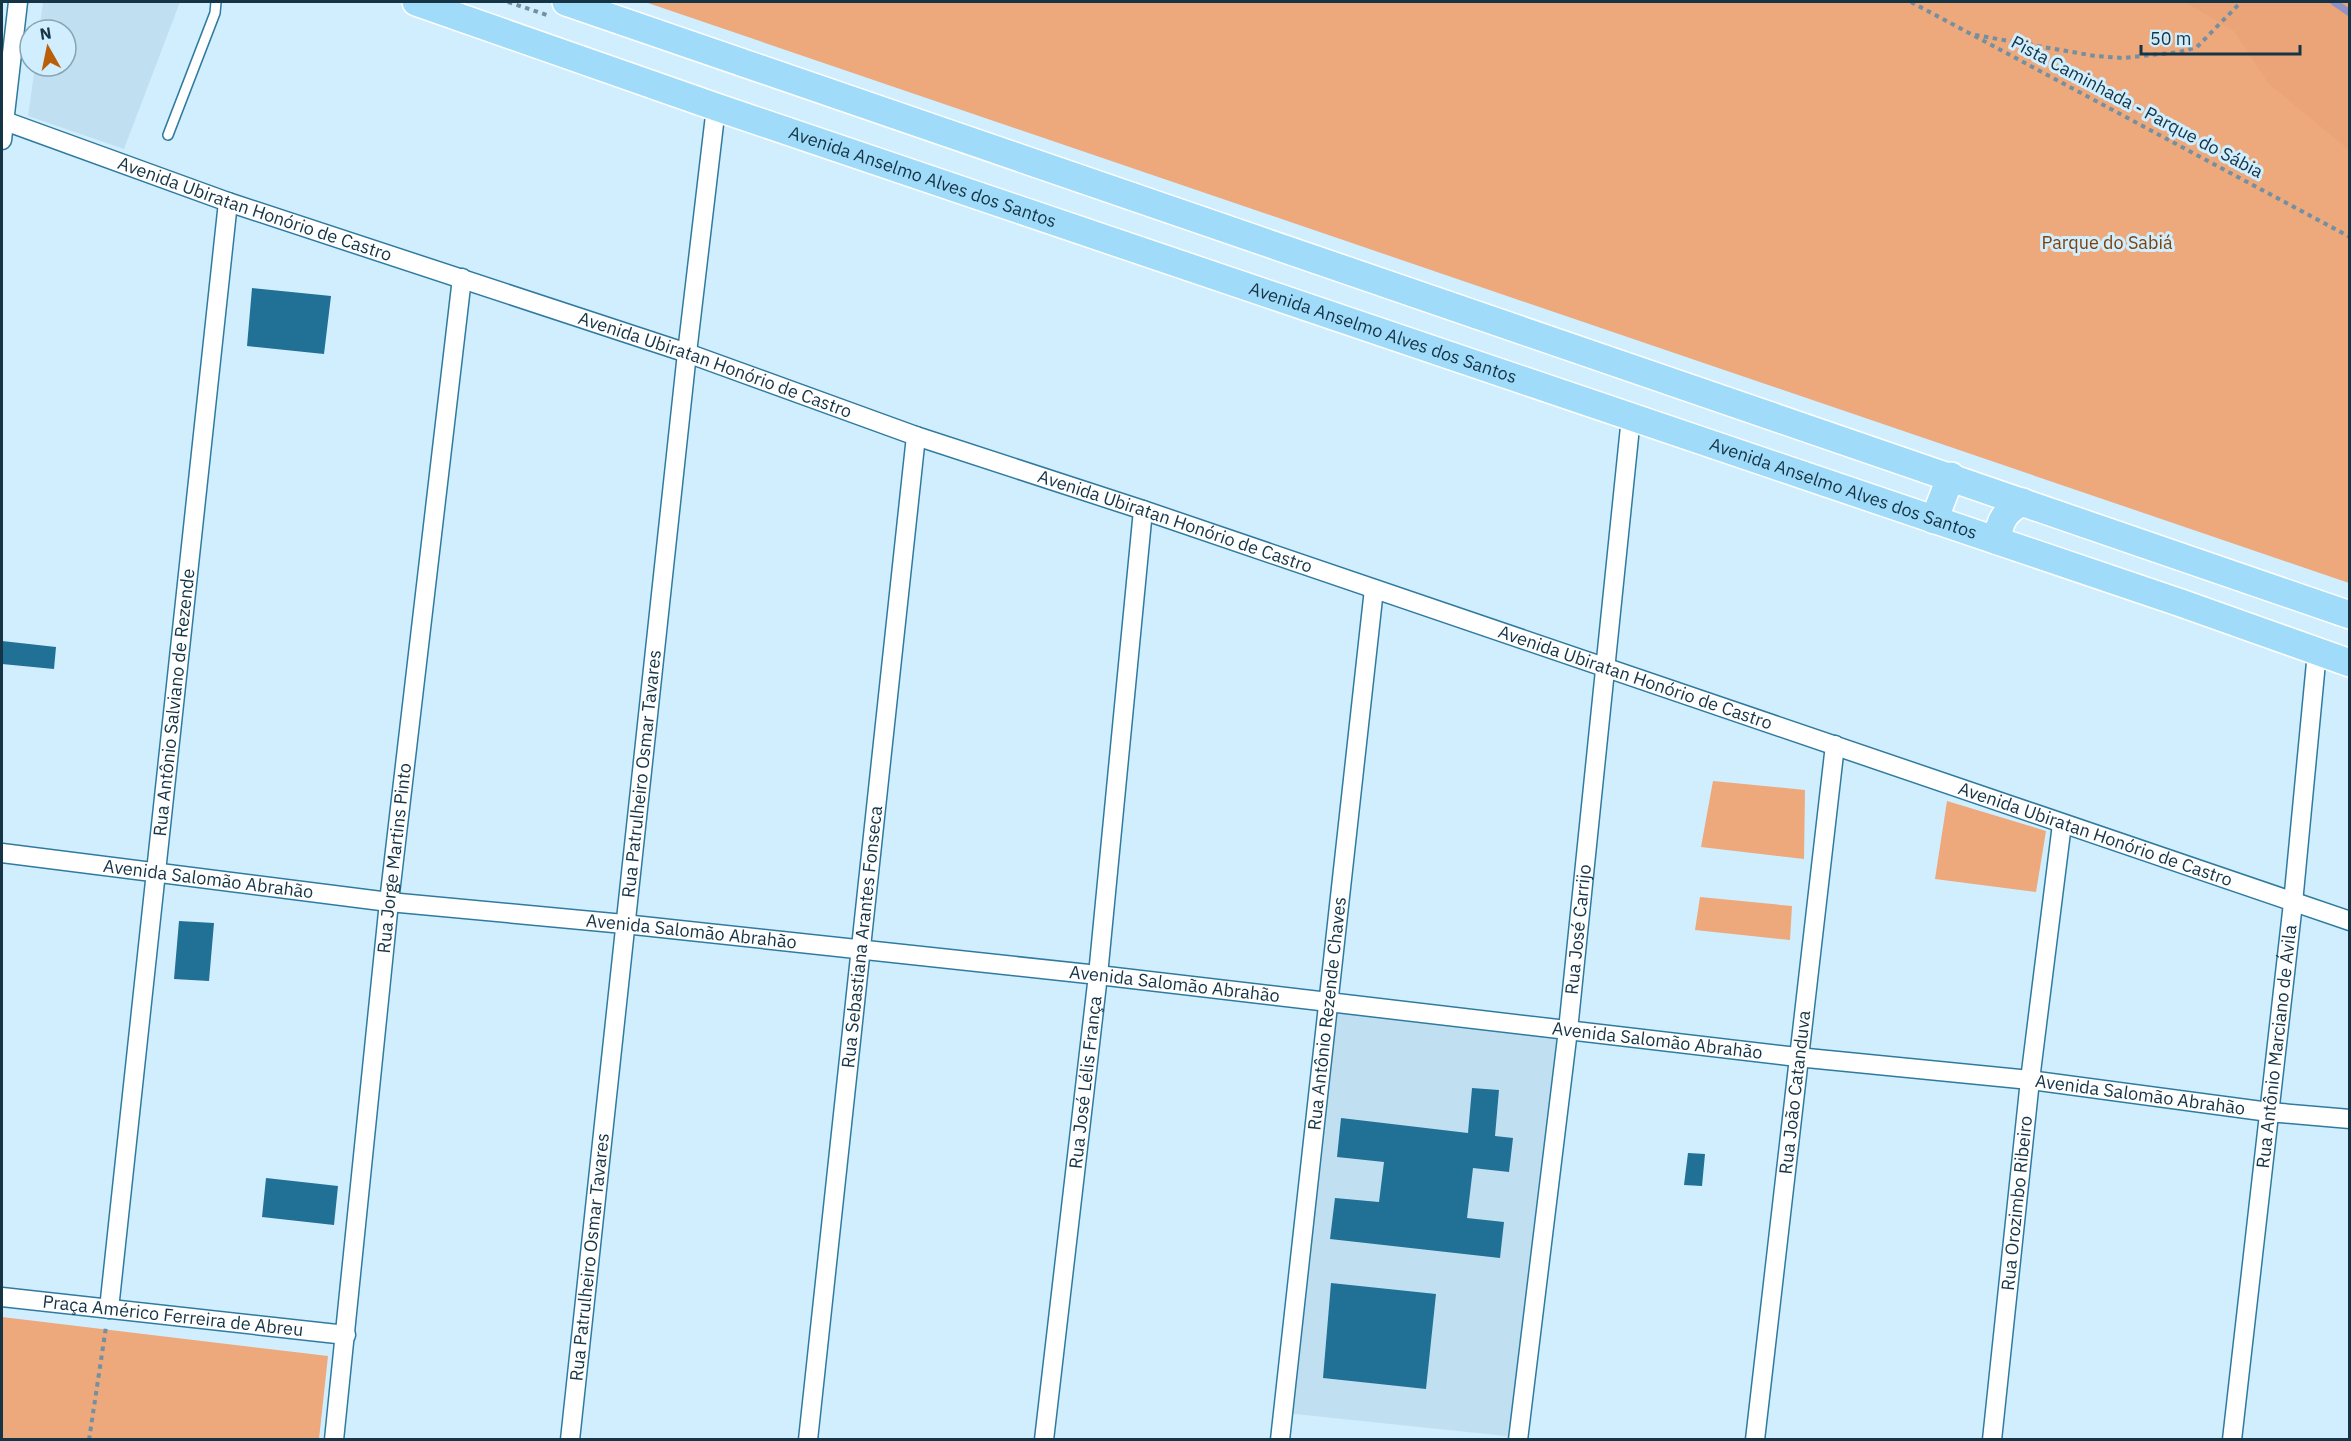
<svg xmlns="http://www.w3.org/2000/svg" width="2351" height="1441" font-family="'IBM Plex Sans',sans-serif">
<rect width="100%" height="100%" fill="#d1eefe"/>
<path fill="#c0e0f1" d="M43,2H180L124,149L28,116L35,66H66V30H39Z
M1331,1001L1564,1027L1515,1437L1285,1413Z"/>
<path fill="#eda87c" d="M645,2H2349V583Z
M1713,781L1805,790L1804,859L1701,847Z
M1947,801L2046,831L2036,892L1935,879Z
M1700,897L1792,906L1790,940L1695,930Z
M2,1317L328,1356L319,1439H2Z"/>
<path fill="#eaa477" d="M2185,2H2349V150L2268,83L2234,31Z"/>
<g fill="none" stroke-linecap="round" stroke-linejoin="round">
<path stroke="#9293c2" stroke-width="7" d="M2334,2L2350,13"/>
</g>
<path fill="#217095" d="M252,288L331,296L324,354L247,346Z
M2,641L56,647L54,669L2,664Z
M179,921L214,923L209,981L174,979Z
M1472,1088L1499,1090L1495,1136L1513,1138L1509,1172L1473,1168L1467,1218L1504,1222L1500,1258L1330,1239L1335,1198L1379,1202L1384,1162L1337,1157L1341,1118L1468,1133Z
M1688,1153L1705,1154L1702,1186L1684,1185Z
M266,1178L338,1186L334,1225L262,1217Z
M1331,1283L1436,1294L1426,1389L1323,1378Z"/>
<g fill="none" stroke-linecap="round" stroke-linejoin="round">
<defs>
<path id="service" d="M168,135L215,13L216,2"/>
<g id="minor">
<path id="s1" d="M2,120L228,202L687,353L916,436L1143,510L2350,921"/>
<path d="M2,140L18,2"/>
<path id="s2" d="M2,853L389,902L624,924L1098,975L1797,1057L2030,1080L2269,1112L2350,1119"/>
<path id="s3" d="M2,1297L346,1335"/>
<path id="s4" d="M109,1309L228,202"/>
<path id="s5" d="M334,1440L389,902L462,278"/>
<path id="s6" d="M570,1440L687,353L716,107"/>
<path id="s7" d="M808,1440L916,436"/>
<path id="s8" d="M1044,1440L1098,975L1143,510"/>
<path id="s9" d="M1280,1440L1374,589"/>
<path id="s10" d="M1518,1440L1568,1030L1631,417"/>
<path id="s11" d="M1755,1440L1835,745"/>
<path id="s12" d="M1992,1440L2030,1080L2062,824"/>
<path id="s13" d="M2232,1440L2293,903L2317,652"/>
</g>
<g id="primary">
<path id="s14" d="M416,2L716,107L2181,603L2350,663"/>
<path d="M566,2L2350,615"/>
<path d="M1934,520L1951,476"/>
<path d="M1998,541C1998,523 2005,510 2023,502"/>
</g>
</defs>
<use href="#service" stroke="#2f7ba0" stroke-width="12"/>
<use href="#minor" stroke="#2f7ba0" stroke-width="21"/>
<use href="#primary" stroke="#fff" stroke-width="30"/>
<path stroke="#7290a1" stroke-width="4" stroke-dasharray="4.5 4.5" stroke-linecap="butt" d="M508,2L547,15
M1911,2L2350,237
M1975,35L2095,56L2123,58L2180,52L2197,47L2241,2
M89,1440L106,1327"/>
<use href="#service" stroke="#fff" stroke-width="9"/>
<use href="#minor" stroke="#fff" stroke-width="18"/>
<use href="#primary" stroke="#a0dcfa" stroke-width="27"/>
</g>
<g text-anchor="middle" stroke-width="6" stroke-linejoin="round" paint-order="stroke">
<g font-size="18" fill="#153445" stroke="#d1eefe">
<text transform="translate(2137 107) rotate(28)" y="6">Pista Caminhada - Parque do Sábia</text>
<text dy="6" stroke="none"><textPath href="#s14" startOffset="536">Avenida Anselmo Alves dos Santos</textPath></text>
<text dy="6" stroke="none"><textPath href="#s1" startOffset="268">Avenida Ubiratan Honório de Castro</textPath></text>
<text dy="6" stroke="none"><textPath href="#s14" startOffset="1022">Avenida Anselmo Alves dos Santos</textPath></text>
<text dy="6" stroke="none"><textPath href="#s1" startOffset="754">Avenida Ubiratan Honório de Castro</textPath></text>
<text dy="6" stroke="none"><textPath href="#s14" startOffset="1508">Avenida Anselmo Alves dos Santos</textPath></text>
<text dy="6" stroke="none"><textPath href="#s1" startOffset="1240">Avenida Ubiratan Honório de Castro</textPath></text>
<text dy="6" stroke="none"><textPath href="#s1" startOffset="1726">Avenida Ubiratan Honório de Castro</textPath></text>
<text dy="6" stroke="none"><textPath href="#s4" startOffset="610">Rua Antônio Salviano de Rezende</textPath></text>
<text dy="6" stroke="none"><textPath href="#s6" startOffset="670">Rua Patrulheiro Osmar Tavares</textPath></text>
<text dy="6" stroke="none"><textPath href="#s1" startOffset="2212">Avenida Ubiratan Honório de Castro</textPath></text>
<text dy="6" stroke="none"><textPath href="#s5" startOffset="585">Rua Jorge Martins Pinto</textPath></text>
<text dy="6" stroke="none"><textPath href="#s2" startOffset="208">Avenida Salomão Abrahão</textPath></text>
<text dy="6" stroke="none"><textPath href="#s10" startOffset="514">Rua José Carrijo</textPath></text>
<text dy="6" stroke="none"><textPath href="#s2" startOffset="694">Avenida Salomão Abrahão</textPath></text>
<text dy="6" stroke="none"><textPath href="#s7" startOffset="506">Rua Sebastiana Arantes Fonseca</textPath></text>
<text dy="6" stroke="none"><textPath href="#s2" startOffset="1180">Avenida Salomão Abrahão</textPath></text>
<text dy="6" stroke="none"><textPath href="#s9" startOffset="429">Rua Antônio Rezende Chaves</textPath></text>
<text dy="6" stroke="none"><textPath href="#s2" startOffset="1666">Avenida Salomão Abrahão</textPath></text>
<text dy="6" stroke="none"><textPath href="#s13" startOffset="396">Rua Antônio Marciano de Ávila</textPath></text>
<text dy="6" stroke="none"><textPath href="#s8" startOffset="360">Rua José Lélis França</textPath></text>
<text dy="6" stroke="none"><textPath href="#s11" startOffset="350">Rua João Catanduva</textPath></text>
<text dy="6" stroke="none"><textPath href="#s2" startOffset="2152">Avenida Salomão Abrahão</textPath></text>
<text dy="6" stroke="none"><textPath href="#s12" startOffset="238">Rua Orozimbo Ribeiro</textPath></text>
<text dy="6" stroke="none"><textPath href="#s6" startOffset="184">Rua Patrulheiro Osmar Tavares</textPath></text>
<text dy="6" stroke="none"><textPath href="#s3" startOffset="172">Praça Américo Ferreira de Abreu</textPath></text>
</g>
<g font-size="18" fill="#7f400a" stroke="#d1eefe">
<text x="2107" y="249">Parque do Sabiá</text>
</g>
</g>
<rect width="2351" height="1441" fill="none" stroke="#153445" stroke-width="6"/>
<g transform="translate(48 48) rotate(351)"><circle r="28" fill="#d1eefe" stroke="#86a4b4" stroke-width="1.5"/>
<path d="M0-4.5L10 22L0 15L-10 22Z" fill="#ba5e08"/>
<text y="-9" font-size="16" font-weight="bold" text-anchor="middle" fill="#153445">N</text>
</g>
<path d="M2141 45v9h159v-9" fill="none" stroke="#153445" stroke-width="3"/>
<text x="2150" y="45" font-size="18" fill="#153445" stroke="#d1eefe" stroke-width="4.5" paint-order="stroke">50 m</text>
</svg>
